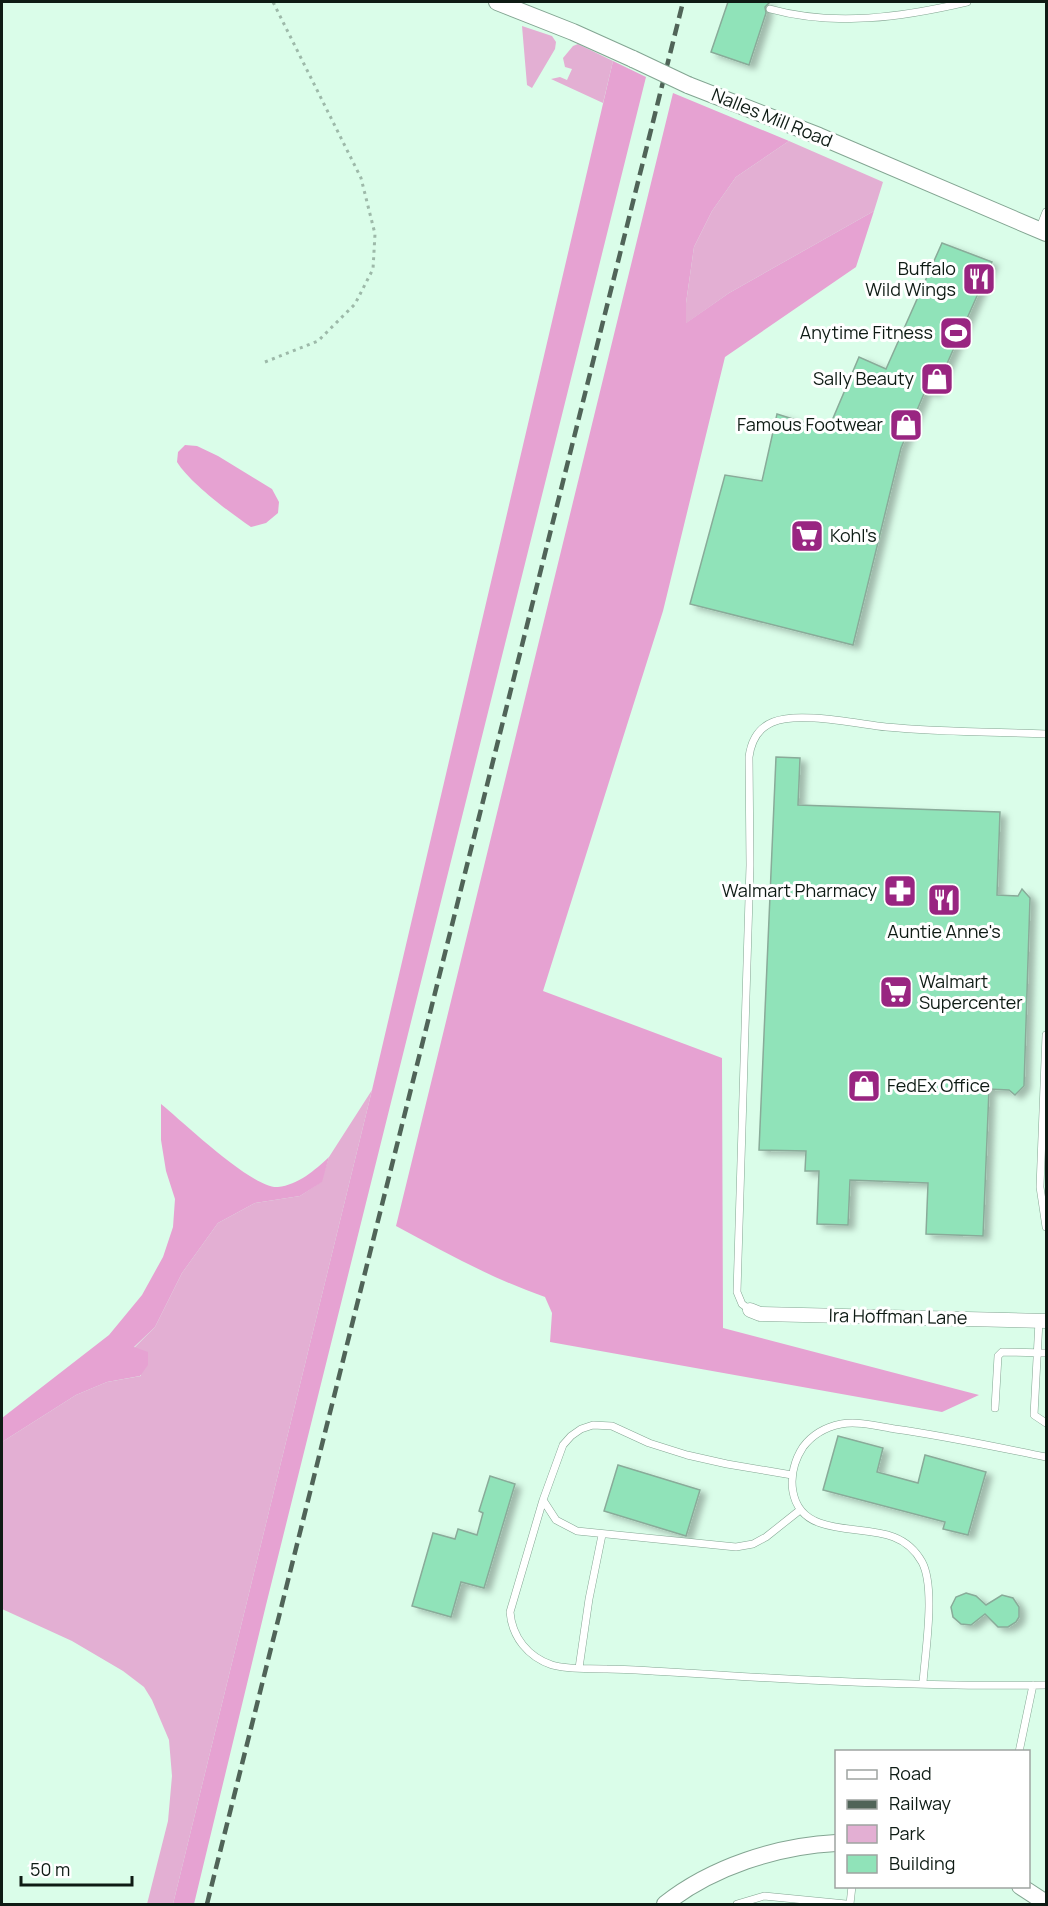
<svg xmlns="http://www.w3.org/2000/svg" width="1048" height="1906" font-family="Manrope,sans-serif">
<defs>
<filter id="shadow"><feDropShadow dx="6" dy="4" stdDeviation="3" flood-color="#0004"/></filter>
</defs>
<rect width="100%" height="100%" fill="#dafde9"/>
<path fill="#e3afd3" d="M522,26L552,36L556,42L555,49L532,88L527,85Z
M578,44L613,61L603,103L551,79L560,77L567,80L572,69L565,67L563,58L573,46Z
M789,141L883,182L874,211L729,293L685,324L686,303L694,247L712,211L736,177Z
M372,1090L173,1904H147L168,1821L172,1776L169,1740L152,1700L144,1687L123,1671L72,1641L2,1609V1442L76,1395L107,1382L141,1376L134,1348L155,1327L182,1273L218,1223L255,1203L300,1196L321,1182L329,1157Z"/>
<path fill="#e6a2d2" d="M613,61L646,77L266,1605L194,1904H173L372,1090Z
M673,93L789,141L736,177L712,211L694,247L686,303V323L729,293L874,211L856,267L725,357L663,611L543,991L722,1058L723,1328L979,1395L942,1412L550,1342L552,1313L545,1297C493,1279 444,1252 396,1226Z
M185,445L197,446L218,456L272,489L279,502L278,513L266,523L251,527C229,512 190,483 177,462L178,452Z
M161,1104C182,1121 254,1190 278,1187C298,1185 315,1170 329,1157L322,1182L300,1196L255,1203L218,1223L182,1273L155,1327L134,1347L148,1352V1365L140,1376L107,1382L76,1395L2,1442V1418L109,1335L142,1295L163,1257L173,1227L175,1199L166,1171L161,1140Z"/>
<path fill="#90e3b9" stroke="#89ab99" stroke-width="1.5" filter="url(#shadow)" d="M728,2H770L765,7L766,13L749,65L711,52Z
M942,243L992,262L934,393L926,389L901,448L853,645L690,604L725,475L762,481L777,414L828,430L859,357L886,369Z
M776,757L800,758L798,805L1000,812L997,895L1018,896L1022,889L1030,898L1024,1086L1015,1095L1009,1090L989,1089L983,1236L926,1234L928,1183L850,1180L848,1225L817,1224L819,1171H805L806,1151L759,1150Z
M838,1436L883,1448L877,1472L918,1483L925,1455L986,1472L968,1535L943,1529L945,1522L823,1490Z
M618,1465L700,1490L686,1536L604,1511Z
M490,1476L515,1484L484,1588L461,1582L451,1617L412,1606L433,1533L455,1539L458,1529L477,1535L483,1513L479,1511Z
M966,1593L976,1596L986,1605L1002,1595L1013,1598L1019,1607V1617L1016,1622L1008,1627H998L985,1614L971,1625L961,1624L953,1617L951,1607L956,1597Z"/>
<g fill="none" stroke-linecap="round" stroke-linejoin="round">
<defs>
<path id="service" d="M770,9C835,27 903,17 967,2
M1039,230L1046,212
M1046,1035L1040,1187L1046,1227
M750,1310L742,1304L737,1292L750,865L749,757C751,742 758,728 773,722C798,711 858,724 886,727C939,732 993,732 1046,734
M1039,1321L1034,1415L1046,1423
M995,1408L998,1356L1002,1352L1046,1353
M792,1475L727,1464L687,1455L649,1443L612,1426L593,1425L581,1429L571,1436L563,1445L543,1500L556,1520L577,1531L736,1547L753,1544L766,1537L800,1510
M543,1500L510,1612C512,1637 528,1657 552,1665C569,1670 589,1668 607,1669C628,1669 649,1671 670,1672C795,1680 921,1687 1046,1685
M579,1668L589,1599L602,1535
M923,1683C925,1653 936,1588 922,1562C900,1522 856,1536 820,1523C787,1512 786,1473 803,1447C812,1435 826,1427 841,1424C858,1421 877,1426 895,1429C946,1436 996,1447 1046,1457
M1019,1752L1033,1685
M737,1904L764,1896L846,1904
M850,1904L852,1886"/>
<path id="minor" d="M750,1310L760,1314L1046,1321"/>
<path id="tertiary" d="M497,2L573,32L633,59
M688,85L819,136L1046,233
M1020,1886L1046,1903
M665,1904C712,1867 777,1846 836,1843"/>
</defs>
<use href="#service" stroke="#83a592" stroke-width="8"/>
<use href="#minor" stroke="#83a592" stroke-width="15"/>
<use href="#tertiary" stroke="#83a592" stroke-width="18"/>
<path stroke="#9db9a9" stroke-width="3" stroke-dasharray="3 4.5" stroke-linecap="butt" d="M265,362L318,341L355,304L373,269L375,234L361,178L273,2"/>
<use href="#service" stroke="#fff" stroke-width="7"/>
<use href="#minor" stroke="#fff" stroke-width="14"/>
<use href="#tertiary" stroke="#fff" stroke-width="16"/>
<path stroke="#506458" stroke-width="4.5" stroke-dasharray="12 6" stroke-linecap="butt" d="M207,1904L683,2"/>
<defs>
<path id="tertiary-bridge" d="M633,59L688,85"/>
</defs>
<use href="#tertiary-bridge" stroke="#83a592" stroke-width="18" stroke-linecap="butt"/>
<use href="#tertiary-bridge" stroke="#fff" stroke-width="16"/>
</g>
<defs>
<symbol id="restaurant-square" viewBox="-11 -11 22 22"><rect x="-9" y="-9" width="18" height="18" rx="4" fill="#992581" stroke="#fff"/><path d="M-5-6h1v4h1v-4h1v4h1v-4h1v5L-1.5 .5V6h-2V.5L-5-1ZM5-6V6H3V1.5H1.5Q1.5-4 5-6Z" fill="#fff"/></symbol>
<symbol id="stadium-square" viewBox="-11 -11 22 22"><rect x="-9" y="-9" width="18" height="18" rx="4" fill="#992581" stroke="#fff"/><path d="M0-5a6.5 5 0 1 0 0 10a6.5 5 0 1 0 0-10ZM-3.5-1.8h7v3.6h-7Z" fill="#fff"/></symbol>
<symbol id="shop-square" viewBox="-11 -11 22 22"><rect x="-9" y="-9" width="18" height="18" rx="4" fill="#992581" stroke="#fff"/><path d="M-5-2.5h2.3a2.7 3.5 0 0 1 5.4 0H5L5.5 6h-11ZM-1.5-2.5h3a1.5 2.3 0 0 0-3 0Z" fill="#fff"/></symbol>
<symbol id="supermarket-square" viewBox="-11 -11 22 22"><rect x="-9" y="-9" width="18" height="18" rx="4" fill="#992581" stroke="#fff"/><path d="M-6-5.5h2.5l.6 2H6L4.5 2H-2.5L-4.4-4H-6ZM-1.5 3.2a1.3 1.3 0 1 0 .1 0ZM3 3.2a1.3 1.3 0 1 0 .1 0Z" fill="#fff"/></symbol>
<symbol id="pharmacy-square" viewBox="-11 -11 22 22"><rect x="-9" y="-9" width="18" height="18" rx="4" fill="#992581" stroke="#fff"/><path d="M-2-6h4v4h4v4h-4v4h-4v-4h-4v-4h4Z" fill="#fff"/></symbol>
</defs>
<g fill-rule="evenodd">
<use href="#restaurant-square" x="960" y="260" width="38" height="38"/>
<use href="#stadium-square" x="937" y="314" width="38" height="38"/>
<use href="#shop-square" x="918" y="360" width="38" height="38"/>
<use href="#shop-square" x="887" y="406" width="38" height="38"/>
<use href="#supermarket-square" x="788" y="517" width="38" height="38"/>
<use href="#pharmacy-square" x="881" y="872" width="38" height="38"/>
<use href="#restaurant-square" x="925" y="881" width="38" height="38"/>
<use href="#supermarket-square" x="877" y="973" width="38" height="38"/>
<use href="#shop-square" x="845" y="1067" width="38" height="38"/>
</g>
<g text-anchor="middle" stroke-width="6" stroke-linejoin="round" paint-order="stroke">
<g font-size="18" fill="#0e1b14" stroke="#fff">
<text transform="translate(772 118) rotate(22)" y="6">Nalles Mill Road</text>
<text transform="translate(898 1317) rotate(1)" y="6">Ira Hoffman Lane</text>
</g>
<g font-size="18" fill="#0e1b14" stroke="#fff" text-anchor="end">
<text x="956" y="275">Buffalo<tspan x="956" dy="21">Wild Wings</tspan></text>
<text x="933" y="339">Anytime Fitness</text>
<text x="914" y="385">Sally Beauty</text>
<text x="883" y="431">Famous Footwear</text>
<text x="830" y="542" text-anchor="start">Kohl's</text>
<text x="877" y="897">Walmart Pharmacy</text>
<text x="944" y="938" text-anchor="middle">Auntie Anne's</text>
<text x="919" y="988" text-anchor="start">Walmart<tspan x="919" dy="21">Supercenter</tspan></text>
<text x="887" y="1092" text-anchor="start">FedEx Office</text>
</g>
</g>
<rect width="1048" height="1906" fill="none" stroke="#0e1b14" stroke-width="6"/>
<rect x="835" y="1750" width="195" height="138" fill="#ffffff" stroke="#9fa4a1" stroke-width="1.5"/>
<rect x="847" y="1770" width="30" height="9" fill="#ffffff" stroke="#9fa4a1" stroke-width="1.5"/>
<text x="889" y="1780" font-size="18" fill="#0e1b14">Road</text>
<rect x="847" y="1800" width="30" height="9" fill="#506458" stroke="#9fa4a1" stroke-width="1.5"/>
<text x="889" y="1810" font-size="18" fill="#0e1b14">Railway</text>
<rect x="847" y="1825" width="30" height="18" fill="#e3afd3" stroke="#9fa4a1" stroke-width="1.5"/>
<text x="889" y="1840" font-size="18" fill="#0e1b14">Park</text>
<rect x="847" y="1855" width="30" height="18" fill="#90e3b9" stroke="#9fa4a1" stroke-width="1.5"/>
<text x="889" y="1870" font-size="18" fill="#0e1b14">Building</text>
<path d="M21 1876v9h111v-9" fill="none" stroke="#0e1b14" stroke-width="3"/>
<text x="30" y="1876" font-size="18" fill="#0e1b14" stroke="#ffffff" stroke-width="4.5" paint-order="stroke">50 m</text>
</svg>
